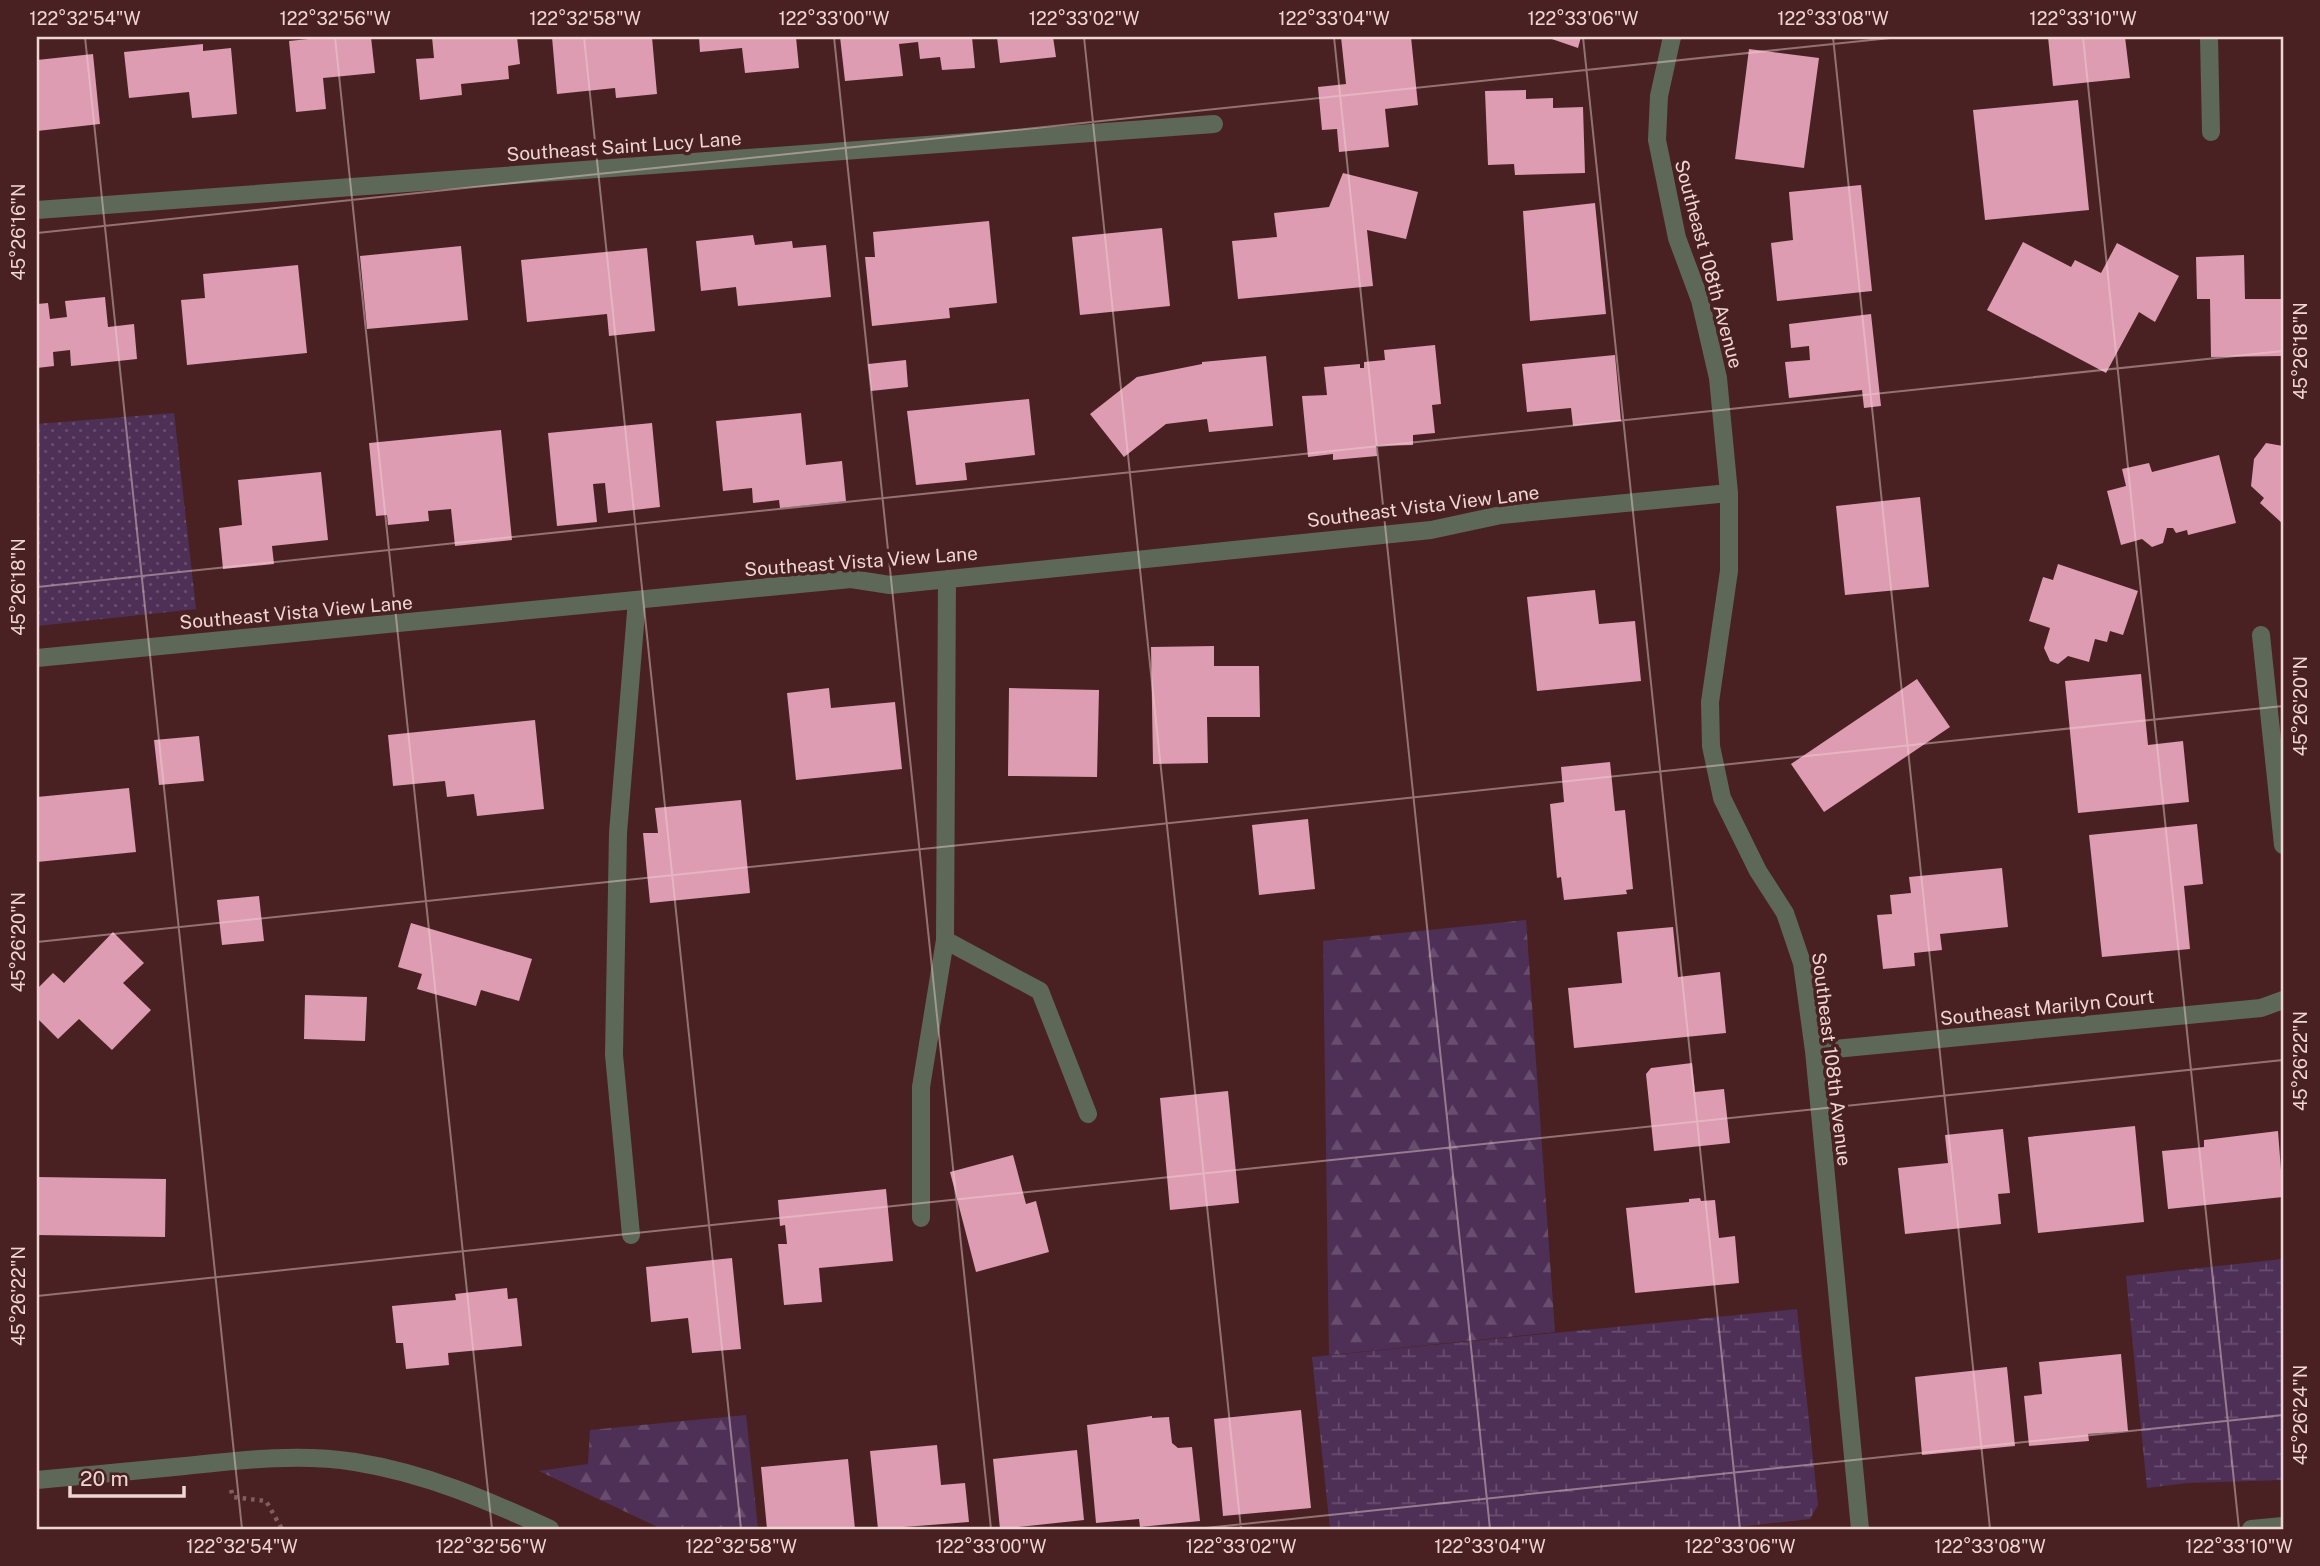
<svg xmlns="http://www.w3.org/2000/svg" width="2320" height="1566" font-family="'Public Sans',sans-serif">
<defs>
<pattern id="grass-dots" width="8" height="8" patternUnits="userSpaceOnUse" patternTransform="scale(1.75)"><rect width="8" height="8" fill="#4e3057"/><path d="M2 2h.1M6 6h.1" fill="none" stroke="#684d6e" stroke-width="1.8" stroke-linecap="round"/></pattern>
<pattern id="forest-firs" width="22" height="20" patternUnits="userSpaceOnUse" patternTransform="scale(1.75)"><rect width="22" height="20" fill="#4e3057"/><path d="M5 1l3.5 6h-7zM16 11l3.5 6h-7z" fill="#684d6e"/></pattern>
<pattern id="wetland-marsh" width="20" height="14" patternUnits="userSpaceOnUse" patternTransform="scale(1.75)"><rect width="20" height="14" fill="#4e3057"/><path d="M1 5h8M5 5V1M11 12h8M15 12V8" fill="none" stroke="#684d6e"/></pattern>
</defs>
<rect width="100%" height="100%" fill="#492123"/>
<path fill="url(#grass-dots)" d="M174,413L196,609L37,626V424Z"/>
<path fill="url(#forest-firs)" d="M1526,920L1555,1332L1329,1355L1323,941Z
M746,1415L758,1529H662L539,1471L588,1464L590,1430Z"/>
<path fill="url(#wetland-marsh)" d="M2283,1259V1480L2187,1483L2147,1488L2126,1276Z
M1797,1309L1818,1505L1810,1519L1719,1529H1330L1312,1357Z"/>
<path fill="#dd9cb1" d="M328,37H371L375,73L323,78L326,109L296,112L289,41Z
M432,37H517L520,64L508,66L509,79L461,84L462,95L420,100L416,59L434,58Z
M552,37H652L657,94L616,98L615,88L557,94Z
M699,37H796L799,68L745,73L742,48L700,52Z
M840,37H972L975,68L942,70L940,57L920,59L918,42L899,44L903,76L845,81Z
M997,37H1053L1056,57L1000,63Z
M1341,37H1411L1418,105L1385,109L1389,147L1339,152L1337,129L1322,130L1318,87L1346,84Z
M1546,37H1581L1578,48Z
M2048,37H2125L2130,78L2053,86Z
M203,44V51L231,48L237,114L192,118L189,92L129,98L124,52Z
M1749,49L1819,58L1804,168L1735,159Z
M93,54L100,124L37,131V60Z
M1526,90V99L1553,98V108L1583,107L1585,173L1515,175L1514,164L1488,165L1485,91Z
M2078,100L2089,210L1985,220L1973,110Z
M1343,173L1418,192L1406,239L1367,230L1373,286L1238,299L1232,241L1277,237L1274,213L1329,207Z
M1861,185L1872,291L1777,301L1771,243L1793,240L1789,192Z
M1595,203L1606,314L1530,321L1523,211Z
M989,221L997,303L949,308L950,318L872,326L865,257H875L873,232Z
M1162,228L1170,306L1080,315L1072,237Z
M753,235L755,245L792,241L793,248L826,245L831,297L738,306L736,287L701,291L696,241Z
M2023,242L2071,267L2075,260L2101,273L2117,243L2179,276L2155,322L2139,312L2106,373L1987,310Z
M461,246L468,320L367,329L360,256Z
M647,248L655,331L609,336L607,314L527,322L521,260Z
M2244,255L2245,299H2283V356L2211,357L2210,299H2197L2196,257Z
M298,265L307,353L187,365L181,300L205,298L203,274Z
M105,297L108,327L134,324L137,359L71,366L70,350L53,352L54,366L37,368V304L48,303L50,319L67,317L65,301Z
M1871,314L1881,406L1864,408L1862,390L1789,398L1785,362L1810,360L1809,346L1791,348L1789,324Z
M1435,345L1441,404L1432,405L1435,433L1413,435V445L1376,446L1377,456L1333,460V454L1308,457L1302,396L1327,395L1324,367L1360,364V368H1364V362L1385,360L1384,350Z
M1615,355L1621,421L1573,426L1571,408L1527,412L1522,364Z
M1266,356L1273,426L1209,432L1207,419L1166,424L1124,457L1090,414L1137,377L1202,364V362Z
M906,360L908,387L871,391L868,364Z
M1029,399L1035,455L965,463L967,480L916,485L907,411Z
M801,413L806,465L842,461L846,501L780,508L779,500L753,503L752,488L723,491L716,421Z
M652,423L660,507L608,513L605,483L593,484L597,522L557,526L548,433Z
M501,430L512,540L455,546L451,509L428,511L429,521L388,525L387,515L376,516L369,443Z
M2266,443L2283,446V524L2260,503L2264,498L2251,486L2254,459Z
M2219,455L2236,523L2188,535L2187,530L2176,533L2173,528H2167L2163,543L2152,547L2142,539L2121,545L2107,491L2126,486L2122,469L2149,463L2152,472Z
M321,472L328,540L272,546L274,564L223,569L219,528L242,525L238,480Z
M1920,497L1929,587L1845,595L1836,506Z
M2058,564L2138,591L2123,635L2110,631L2107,642L2095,639L2089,662L2068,656L2058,664L2050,661L2044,648L2050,628L2029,621L2043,577L2053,580Z
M1595,590L1599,624L1635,621L1641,681L1537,691L1527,597Z
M1214,646V666H1259L1260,717H1207L1208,763L1153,764L1151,647Z
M2141,674L2148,745L2183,741L2189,802L2078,813L2065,681Z
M1917,679L1950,727L1824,812L1791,764Z
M829,688L831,708L895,702L902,769L796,780L787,693Z
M1009,688L1099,690L1097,777L1008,776Z
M535,720L544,809L477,816L474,794L447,797L445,781L393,786L388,735Z
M199,736L204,781L159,785L154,740Z
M1610,762L1615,811L1625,810L1633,889L1626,890L1627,894L1564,900L1561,877L1557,878L1550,804L1564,802L1561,767Z
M129,788L136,852L37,862V797Z
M741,800L750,893L650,903L643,833H658L655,808Z
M1308,819L1315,889L1259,895L1252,825Z
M2197,824L2203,884L2184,886L2190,949L2102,957L2089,835Z
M2002,868L2008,927L1940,934L1942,950L1914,953L1915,966L1883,969L1877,915L1892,914L1890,895L1911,893L1909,877Z
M259,896L264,941L222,945L217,900Z
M411,923L532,959L519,1001L481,990L476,1006L417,989L422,974L398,967Z
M1673,927L1678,977L1720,972L1726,1033L1574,1048L1568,988L1622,983L1617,932Z
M113,932L144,963L123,983L151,1010L112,1050L79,1019L58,1039L37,1018V989L53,973L64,983Z
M305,995L367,997L365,1041L304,1039Z
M1692,1063L1695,1092L1724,1089L1730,1143L1654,1151L1646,1074L1651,1068Z
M1228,1091L1239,1203L1170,1210L1160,1098Z
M2135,1126L2144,1222L2038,1233L2028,1137Z
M2003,1129L2010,1193L1998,1194L2001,1224L1905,1234L1898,1168L1948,1163L1945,1135Z
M2278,1131L2283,1197L2168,1209L2162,1151L2204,1147V1140Z
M1013,1155L1026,1204L1036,1201L1049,1252L976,1272L950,1172Z
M37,1177L166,1179L165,1237L37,1235Z
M886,1189L893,1261L819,1268L822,1302L784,1305L778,1244H787L785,1225L780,1226L778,1200Z
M1700,1198L1701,1201L1715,1200L1719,1238L1735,1236L1739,1283L1635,1293L1626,1208L1689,1202V1199Z
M732,1258L741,1349L692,1353L688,1318L651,1322L646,1267Z
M507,1288L508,1299L517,1298L522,1346L448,1353L449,1365L406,1369L403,1343H396L392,1306L456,1300L455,1294Z
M2121,1354L2128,1431L2088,1434L2089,1441L2029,1446L2024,1396L2042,1394L2039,1362Z
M2007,1367L2015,1446L1922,1455L1915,1377Z
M1301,1410L1311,1508L1223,1516L1214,1419Z
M1152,1416V1418L1169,1417L1172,1443L1178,1448L1192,1447L1200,1521L1140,1527L1139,1519L1096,1523L1087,1425Z
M937,1445L941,1485L965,1483L969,1522L878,1529L870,1451Z
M1077,1450L1084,1520L1000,1529L993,1459Z
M848,1459L855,1529H767L761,1467Z"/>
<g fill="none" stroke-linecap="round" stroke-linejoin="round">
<path stroke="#805d5e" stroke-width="4.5" stroke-dasharray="3.5 5" stroke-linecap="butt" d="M231,1490L233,1497L266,1501L282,1529"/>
<path stroke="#5d6859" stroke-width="18" d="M1672,37L1659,96L1657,140L1677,238L1700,300L1718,378L1729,493V571L1710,702L1711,746L1722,798L1758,871L1785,913L1802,963L1814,1051L1860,1529
M2209,37L2211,132
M37,210L1214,124
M947,579L945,940L1040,991L1088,1114
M2261,635L2283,845
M37,658L851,579L890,585L1431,530L1501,515L1729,493
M1814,1051L2261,1008L2283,1000
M921,1218V1087L945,940
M631,1235L614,1055L618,833L637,600
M37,1480C86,1475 136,1471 185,1466C241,1460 299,1453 355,1462C425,1473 487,1500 550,1529
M2251,1529L2283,1526"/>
</g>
<path fill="none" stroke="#f0d5d5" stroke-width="2" stroke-opacity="0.45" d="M85,37L242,1529M335,37L492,1529M584,37L741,1529M834,37L991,1529M1084,37L1241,1529M1334,37L1490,1529M1583,37L1740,1529M1833,37L1990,1529M2083,37L2239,1529M37,233L1900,37M37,587L2283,351M37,942L2283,706M37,1296L2283,1060M1196,1529L2283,1415"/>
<g text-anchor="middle" stroke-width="7" stroke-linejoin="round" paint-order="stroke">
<g font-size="19" fill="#f0d5d5" stroke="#492123">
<text transform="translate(624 146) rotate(-4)" y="7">Southeast Saint Lucy Lane</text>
<text transform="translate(1709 264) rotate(75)" y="7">Southeast 108th Avenue</text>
<text transform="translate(1423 506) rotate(-7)" y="7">Southeast Vista View Lane</text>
<text transform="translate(861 561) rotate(-4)" y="7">Southeast Vista View Lane</text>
<text transform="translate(296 612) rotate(-5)" y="7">Southeast Vista View Lane</text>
<text transform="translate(2047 1007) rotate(-6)" y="7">Southeast Marilyn Court</text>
<text transform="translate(1832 1059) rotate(83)" y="7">Southeast 108th Avenue</text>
</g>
</g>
<rect width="2320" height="1566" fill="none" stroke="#492123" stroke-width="77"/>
<path d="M70 1486v10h114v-10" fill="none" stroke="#f0d5d5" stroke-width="3.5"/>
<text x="80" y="1486" font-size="21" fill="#f0d5d5" stroke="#492123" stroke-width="5" paint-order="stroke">20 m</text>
<rect x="38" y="38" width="2244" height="1490" fill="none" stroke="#f0d5d5" stroke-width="2.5"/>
<g font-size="18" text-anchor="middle" fill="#f0d5d5">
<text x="85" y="25">122°32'54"W</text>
<text x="335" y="25">122°32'56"W</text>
<text x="585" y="25">122°32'58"W</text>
<text x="834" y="25">122°33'00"W</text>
<text x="1084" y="25">122°33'02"W</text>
<text x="1334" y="25">122°33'04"W</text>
<text x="1583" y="25">122°33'06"W</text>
<text x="1833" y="25">122°33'08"W</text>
<text x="2083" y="25">122°33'10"W</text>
<text transform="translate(19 232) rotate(-90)" y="6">45°26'16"N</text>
<text transform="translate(2301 351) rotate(-90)" y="6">45°26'18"N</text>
<text transform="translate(19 587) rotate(-90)" y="6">45°26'18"N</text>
<text transform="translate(2301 706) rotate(-90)" y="6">45°26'20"N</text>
<text transform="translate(19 942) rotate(-90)" y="6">45°26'20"N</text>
<text transform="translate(2301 1061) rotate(-90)" y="6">45°26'22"N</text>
<text transform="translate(19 1296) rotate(-90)" y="6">45°26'22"N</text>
<text transform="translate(2301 1415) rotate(-90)" y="6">45°26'24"N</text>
<text x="242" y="1553">122°32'54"W</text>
<text x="491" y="1553">122°32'56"W</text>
<text x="741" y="1553">122°32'58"W</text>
<text x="991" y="1553">122°33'00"W</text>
<text x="1241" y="1553">122°33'02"W</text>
<text x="1490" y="1553">122°33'04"W</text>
<text x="1740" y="1553">122°33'06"W</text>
<text x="1990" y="1553">122°33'08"W</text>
<text x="2239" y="1553">122°33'10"W</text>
</g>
</svg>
